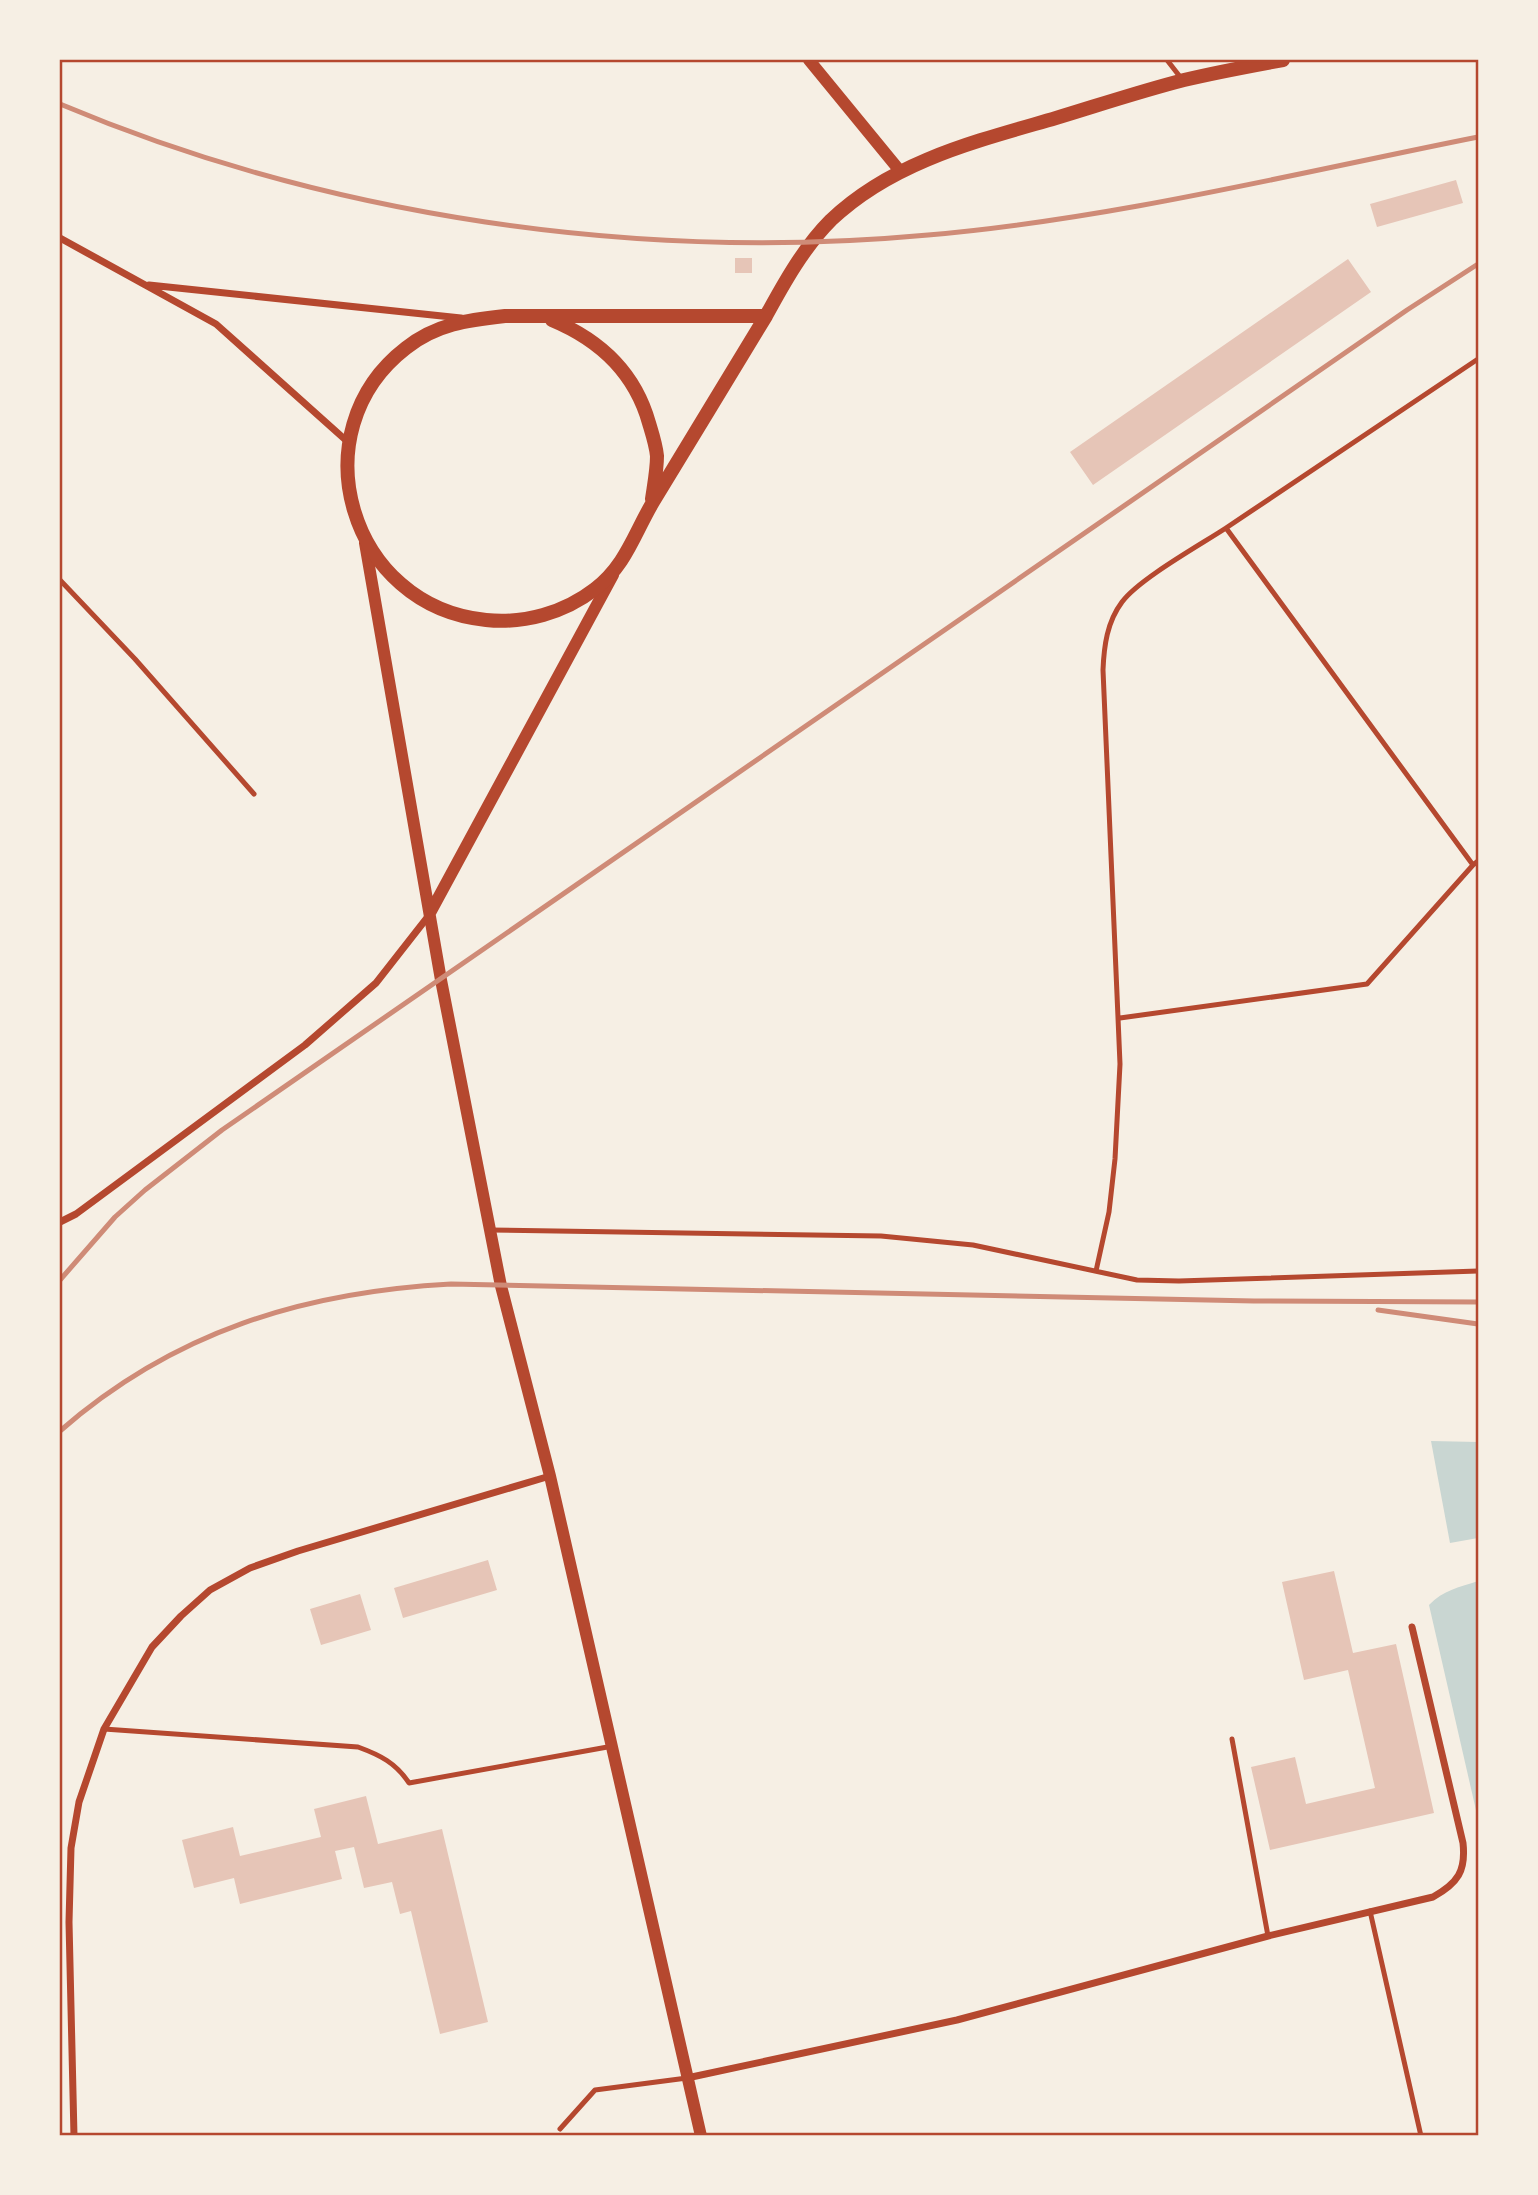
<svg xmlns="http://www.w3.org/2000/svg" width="1538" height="2195" font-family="'PT Sans Narrow',sans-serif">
<rect width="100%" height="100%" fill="#f6efe4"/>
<path fill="#c9d6d2" d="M1431,1441L1478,1442V1538L1450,1543Z
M1478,1581V1819L1429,1605C1443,1590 1460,1587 1478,1581Z"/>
<path fill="#e6c5b7" d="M1456,180L1463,203L1377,227L1370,204Z
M735,258H752V273H735Z
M1348,259L1371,292L1093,485L1070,452Z
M488,1560L497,1590L403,1618L394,1588Z
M1334,1571L1353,1653L1396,1644L1434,1813L1270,1850L1251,1767L1295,1757L1306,1804L1375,1788L1348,1670L1304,1680L1282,1582Z
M360,1594L371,1630L321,1645L310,1609Z
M366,1796L378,1844L442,1829L488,2022L440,2034L411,1911L400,1914L392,1882L364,1888L354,1847L335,1851L342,1879L240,1904L234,1878L194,1888L182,1840L233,1827L240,1856L321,1837L314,1809Z"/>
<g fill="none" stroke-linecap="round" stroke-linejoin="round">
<path stroke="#b5482f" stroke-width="5" d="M1167,60L1181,78
M1226,528L1478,359
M60,580L135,659L254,794
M1120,1018L1367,984L1473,865
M490,1230L881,1236L973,1245L1137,1280L1179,1281L1478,1271
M1096,1271L1109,1212L1115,1159L1120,1064L1103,670C1104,646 1107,622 1122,602C1139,579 1200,545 1226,528L1473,865L1478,861
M104,1729L358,1747C380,1755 396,1763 409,1783L613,1746
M1232,1739L1268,1936
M1370,1911L1421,2136
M560,2129L595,2090L687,2078"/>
<path stroke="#b5482f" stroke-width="7" d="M60,238L216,324L349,443
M149,285L461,318
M60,1222L76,1214L305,1045L376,983L430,914
M687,2078L957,2020L1268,1936L1433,1897C1458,1883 1466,1871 1463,1843L1412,1627
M74,2136L69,1922L71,1848L79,1802L104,1729L152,1647L181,1616L210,1590L250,1568L298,1551L550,1476"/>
<path stroke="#b5482f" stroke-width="12" d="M809,60L900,171
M365,543L441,980L501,1286L550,1476L701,2136
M430,913L613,575"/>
<path stroke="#b5482f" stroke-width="14" d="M766,316H505C468,320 436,324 406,348C297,432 350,607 486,620C524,624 564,613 595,589C626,565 634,534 653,502C691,440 728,378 766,316C784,283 804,247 831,220C893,161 977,141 1056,118C1099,105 1141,91 1184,80C1217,72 1250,66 1283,60
M552,320C600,340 635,373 649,423C652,433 656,445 657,456C657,470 654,485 652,499"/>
<path stroke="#cf8b77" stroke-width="5" d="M60,104C328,217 637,262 928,235C1112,219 1297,173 1478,137
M60,1280L115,1217L145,1190L222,1130L1407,310L1478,264
M1378,1310L1478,1324
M60,1431C173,1332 303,1292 451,1284L1254,1301L1478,1302"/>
</g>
<rect width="1538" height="2195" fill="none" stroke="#f6efe4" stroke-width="122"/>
<rect x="61" y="61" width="1416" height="2073" fill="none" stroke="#b5482f" stroke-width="2.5"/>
</svg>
